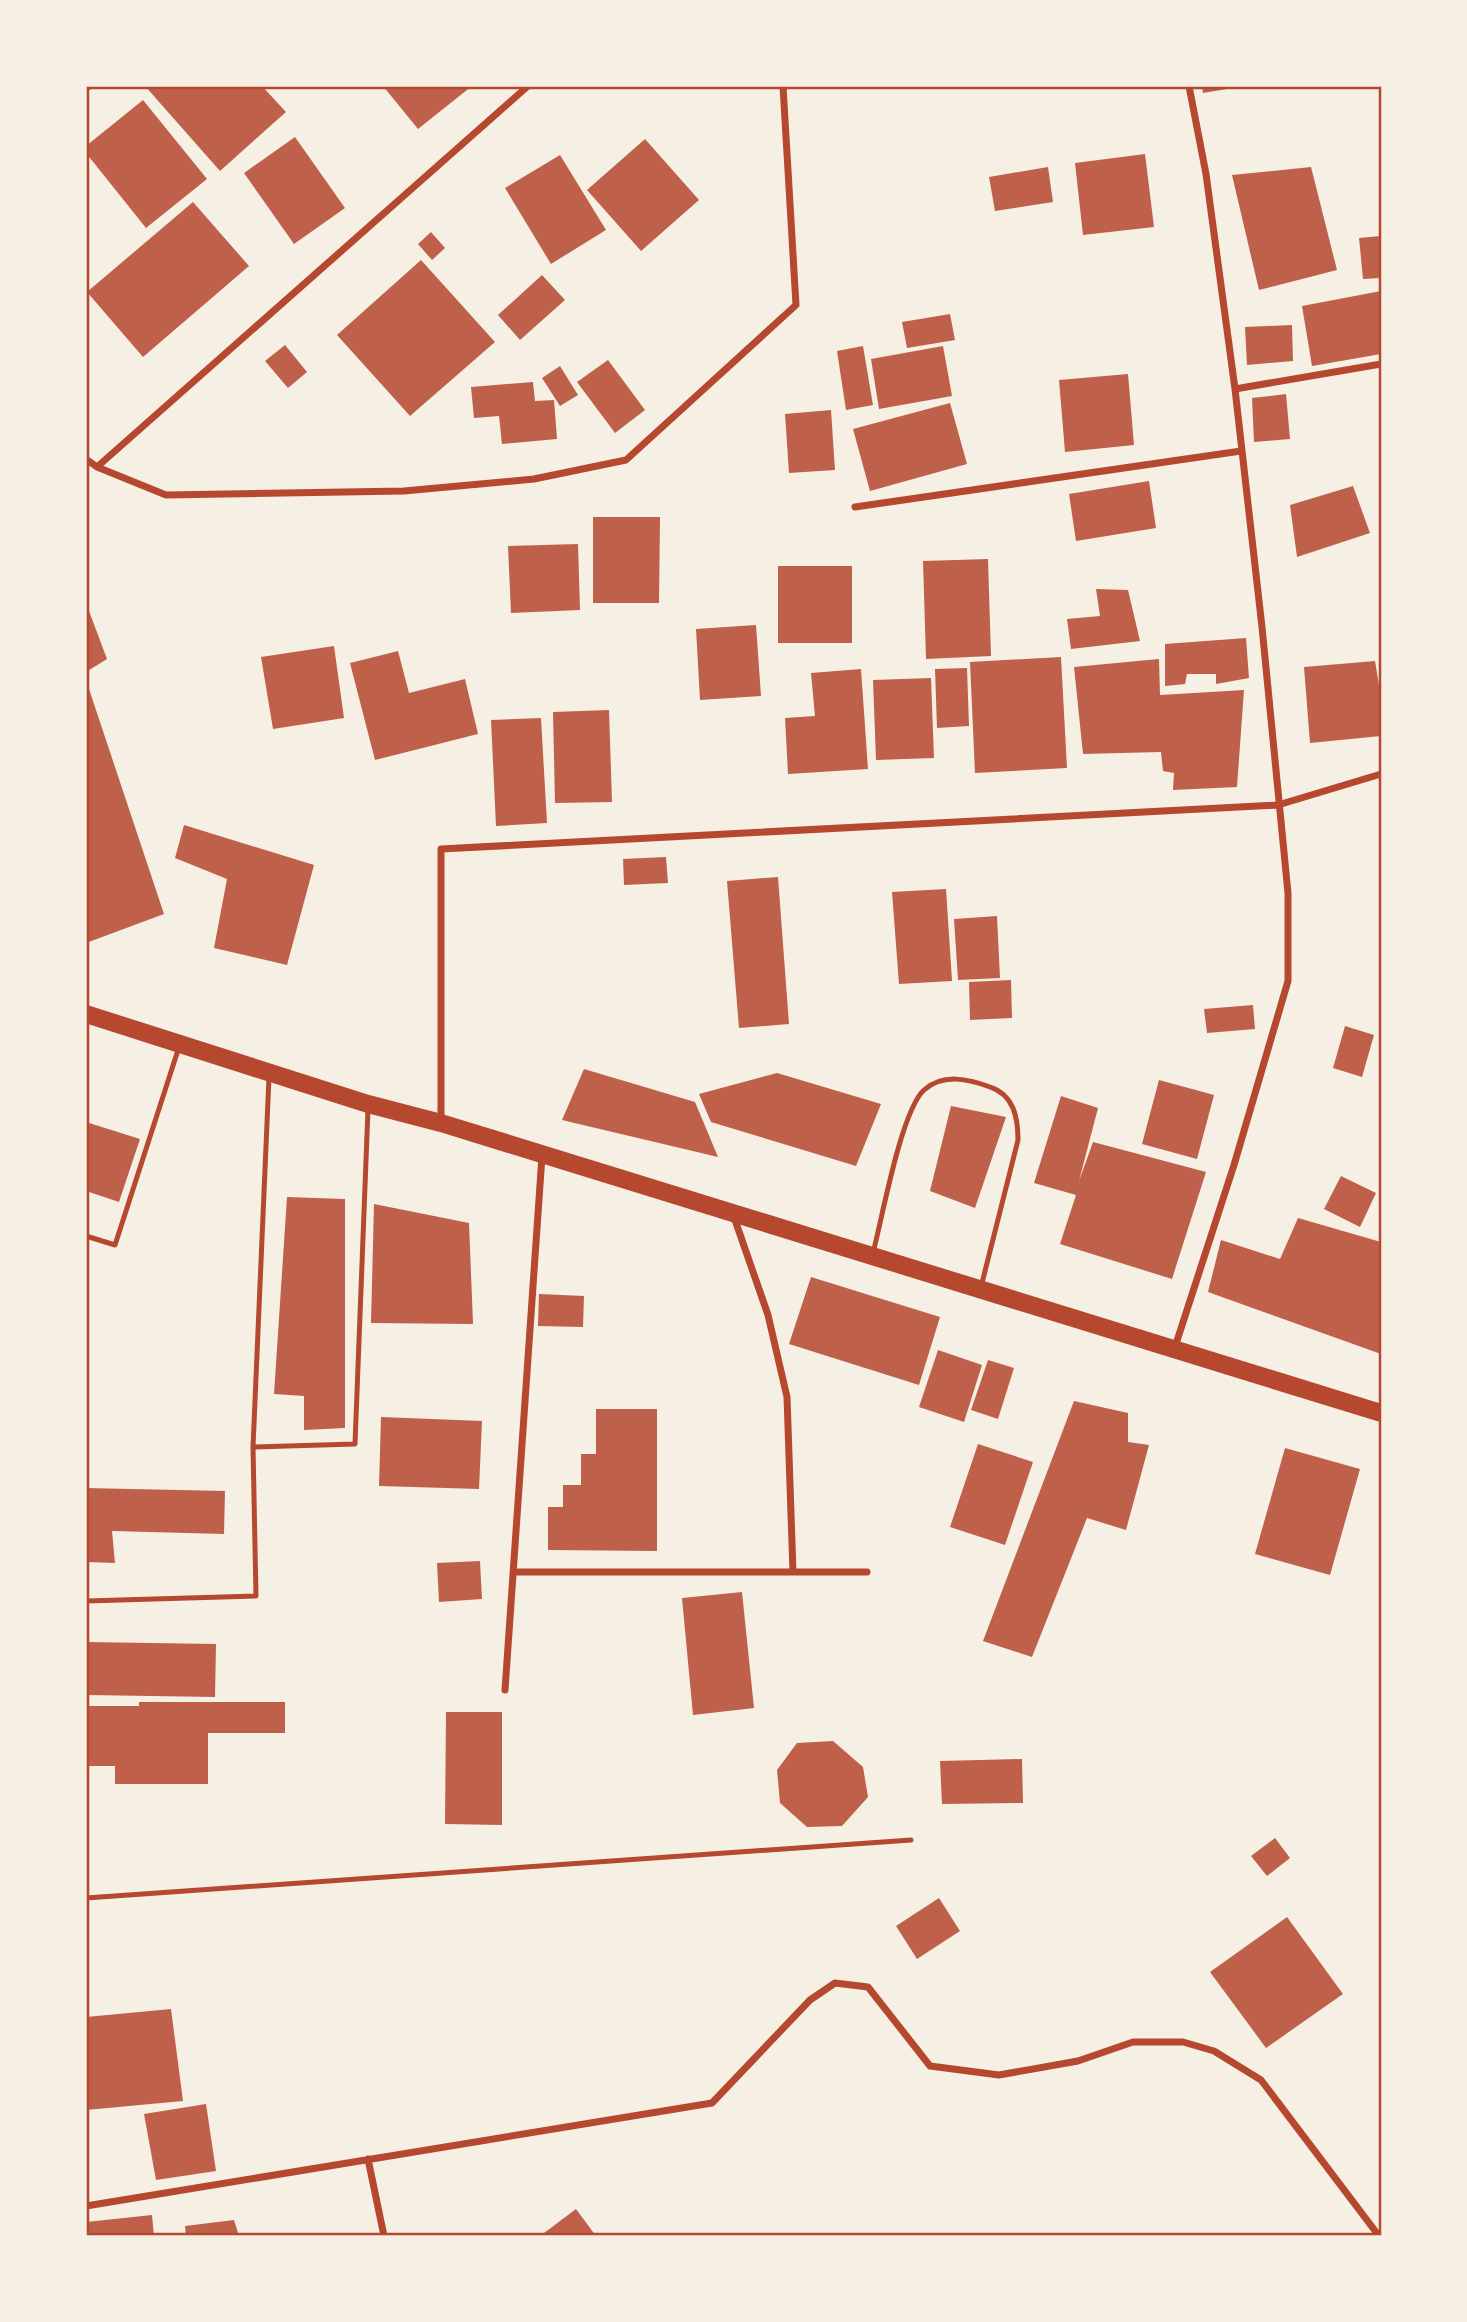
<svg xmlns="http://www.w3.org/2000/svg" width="1467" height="2322" font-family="Barlow,sans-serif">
<rect width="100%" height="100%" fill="#f6efe4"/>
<path fill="#bf614a" d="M145,86H262L286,112L220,171Z
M383,86H472L418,129Z
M1202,86H1239V87L1203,93Z
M143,100L207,179L146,228L86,153V146Z
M295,137L345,208L294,244L244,173Z
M645,139L699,200L641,251L587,190Z
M1145,154L1154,227L1083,235L1075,163Z
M560,155L606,230L551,264L505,188Z
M1048,167L1053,202L995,211L989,177Z
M1311,167L1337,270L1259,290L1232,175Z
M193,202L249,266L143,357L87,292Z
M431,232L445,248L432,260L418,244Z
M1381,236V278L1363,279L1359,238Z
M421,260L495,342L410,416L337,335Z
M542,275L565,300L520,340L498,315Z
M1381,291V354L1312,366L1302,306Z
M950,314L955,340L907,348L902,322Z
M1292,325L1293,361L1247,365L1245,327Z
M285,345L307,372L288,388L265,361Z
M863,346L873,405L846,410L837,351Z
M943,346L952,396L879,409L871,359Z
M608,360L645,410L615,433L577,382Z
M560,366L578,395L560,406L542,378Z
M1128,374L1134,445L1065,452L1059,380Z
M533,382L535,401L554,400L557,439L502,444L499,416L474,418L471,387Z
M1286,394L1290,439L1254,442L1252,398Z
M950,403L967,464L870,491L853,429Z
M831,410L835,470L789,473L785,414Z
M1149,481L1156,528L1076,541L1069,494Z
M1353,486L1370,533L1297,557L1290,505Z
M593,517H660L659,603H593Z
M578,544L580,610L511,613L508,546Z
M988,559L991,656L926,659L923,561Z
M778,566H852V643H778Z
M1096,589L1128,590L1140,641L1071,649L1067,619L1100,616Z
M86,603L107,659L86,672Z
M756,625L761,696L700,700L696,629Z
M1246,638L1249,678L1216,684V674H1187L1185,684L1165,686V644Z
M334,646L344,718L273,729L261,657Z
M398,651L409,693L465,679L478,734L375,760L350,663Z
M1061,657L1067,768L975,773L970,662Z
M1159,659L1160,695L1244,690L1237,787L1173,790L1174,773L1163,771L1161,752L1083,754L1074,667Z
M1375,661L1381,697V736L1310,743L1304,667Z
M967,668L969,726L937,728L935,669Z
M861,669L868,769L788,774L785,718L815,716L811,673Z
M931,678L934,758L876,760L873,680Z
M86,680L164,914L86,943Z
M609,710L612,802L555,803L553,712Z
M541,718L547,823L496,826L491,720Z
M184,825L314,865L287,965L214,948L227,879L175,858Z
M666,857L668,883L624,885L623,859Z
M778,877L789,1024L739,1028L727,881Z
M946,889L952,981L899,984L892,892Z
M997,916L1000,978L958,980L954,919Z
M1011,980L1012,1018L970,1020L969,982Z
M1253,1005L1255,1029L1207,1033L1204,1009Z
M1345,1026L1374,1035L1362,1077L1333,1068Z
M584,1069L695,1102L718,1157L562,1120Z
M777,1073L881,1104L856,1166L711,1122L699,1094Z
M1159,1080L1214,1095L1197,1159L1142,1144Z
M1061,1096L1098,1108L1079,1181L1093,1142L1206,1172L1172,1279L1060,1244L1076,1195L1034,1183Z
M951,1106L1006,1117L975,1208L930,1191Z
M86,1122L140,1139L119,1202L86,1191Z
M1341,1176L1376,1193L1360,1227L1324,1209Z
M287,1197L345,1199V1428L304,1430V1396L274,1394Z
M374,1204L469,1223L473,1324L371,1323Z
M1298,1218L1381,1242V1354L1208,1292L1221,1240L1280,1259Z
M811,1277L940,1317L919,1385L789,1344Z
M539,1294L584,1296L583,1327L538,1326Z
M938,1350L982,1365L964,1422L919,1407Z
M988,1360L1014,1368L998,1419L971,1410Z
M1074,1401L1128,1413V1442L1149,1445L1126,1530L1087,1518L1032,1657L983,1641Z
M596,1409H657V1551L548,1550V1507H563V1485H581V1454H596Z
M381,1417L482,1421L479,1489L379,1486Z
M978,1444L1033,1462L1005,1545L950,1527Z
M1285,1448L1360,1469L1330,1575L1255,1554Z
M86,1488L225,1491L224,1534L112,1531L115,1563L86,1562Z
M480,1561L482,1599L439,1602L437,1563Z
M742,1592L754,1708L693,1715L682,1598Z
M86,1642L216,1644L215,1697L86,1695Z
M139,1702H285V1733H208V1784H115V1766H86V1706H139Z
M446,1712H502V1825L445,1824Z
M833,1741L863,1767L868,1797L842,1826L807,1827L780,1803L777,1770L797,1743Z
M1022,1759L1023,1803L942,1804L940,1761Z
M1275,1838L1290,1858L1267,1876L1251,1856Z
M939,1898L960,1931L917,1959L896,1926Z
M1287,1917L1343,1994L1266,2048L1210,1972Z
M171,2009L183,2101L86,2110V2017Z
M206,2104L216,2171L156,2180L144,2114Z
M576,2209L596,2236H540Z
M152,2215L154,2236H86V2222Z
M234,2220L239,2236H186L185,2226Z"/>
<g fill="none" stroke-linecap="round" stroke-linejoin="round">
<path stroke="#b5482f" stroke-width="5" d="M86,1236L115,1245L179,1047
M873,1253C882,1219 901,1111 924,1090C943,1073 969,1079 990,1087C1014,1095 1018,1118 1018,1140L981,1287
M253,1447L355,1444L368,1109
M86,1601L256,1596L253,1447L269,1077
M86,1898L911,1840"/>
<path stroke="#b5482f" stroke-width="7" d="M86,88L89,86
M1235,389L1381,364
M86,459L97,467L166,495L404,491L534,479L626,460L796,305L783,86
M97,467L528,86
M855,507L1241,451
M441,1122V849L1278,805L1381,774
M734,1217L768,1315L787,1397L793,1572
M1174,1350L1234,1165L1288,981V893L1262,627L1235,389L1206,174L1189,86
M514,1572H867
M505,1690L542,1156
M368,2159L384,2236
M86,2206L712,2103L810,2000L835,1983L868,1987L930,2066L999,2075L1078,2061L1133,2042H1183L1214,2051L1261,2080L1379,2236"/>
<path stroke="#b5482f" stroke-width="18" d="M86,1014L368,1104L441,1123L1381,1413"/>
</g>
<rect width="1467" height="2322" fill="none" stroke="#f6efe4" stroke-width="175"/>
<rect x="88" y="88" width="1292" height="2146" fill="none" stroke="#b5482f" stroke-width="2.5"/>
</svg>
